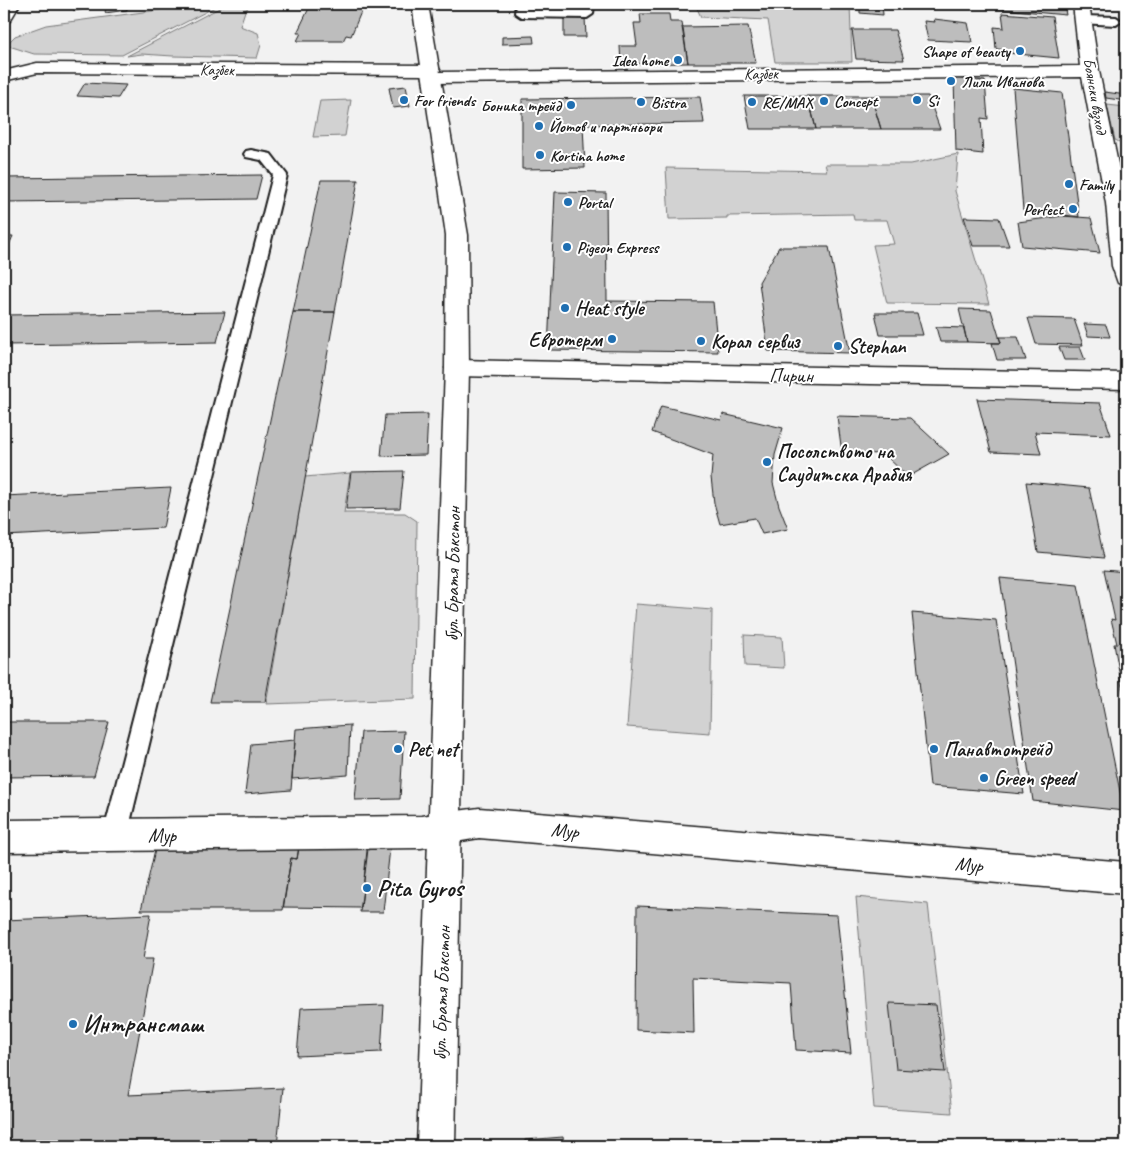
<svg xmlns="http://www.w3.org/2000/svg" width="1130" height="1150" font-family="Caveat,sans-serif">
<rect width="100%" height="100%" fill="#f2f2f2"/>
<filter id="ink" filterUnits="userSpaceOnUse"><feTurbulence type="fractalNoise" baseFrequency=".02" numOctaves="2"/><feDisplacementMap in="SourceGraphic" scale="10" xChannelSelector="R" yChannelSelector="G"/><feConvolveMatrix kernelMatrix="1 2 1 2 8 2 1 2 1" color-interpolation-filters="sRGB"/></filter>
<g filter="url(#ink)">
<path fill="#d2d2d2" stroke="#777" d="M203,4H221L122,55L34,54L6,45L15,36L46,25Z
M227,4H251L245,11L240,26L258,33L261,45L257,58L173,56L142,54L127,56Z
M695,4H850L852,62H775L768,20L701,17Z
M351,100L345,136L313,137L320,101Z
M1107,105L1126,107V145L1115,140Z
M958,154L955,191L989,304L887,303L873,245L894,244L887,220H854L853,214L727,216V218L669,219L666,168L827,171L825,164H911Z
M350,473L344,513H405L417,521L415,699L266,704L305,477Z
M636,604L712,610L710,733L627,727Z
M744,635L782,637L784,668L745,666Z
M856,897L928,904L952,1113L874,1108Z"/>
<path fill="#bdbdbd" stroke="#1c1c1c" d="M74,4H127V10L105,13L106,5L74,11Z
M311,4H360L359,6L363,7L351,36L346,35L343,41H297L301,33H297Z
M535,4H581V11L534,10Z
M860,4H882L883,15L860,13Z
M956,4H1064L1066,15L957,5Z
M1002,13L1052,17L1059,58L1007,53L1006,50L996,49L994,27L1004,28Z
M640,14H669L670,22H682L688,63L621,64L620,46H637L634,23H641Z
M585,18L586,37H564V19Z
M934,19L968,23L972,42L928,40L924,21L935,22Z
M748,26L756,63H688L682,27Z
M852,30H895L904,60L856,59Z
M533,36L534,43L502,44V37Z
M954,78L985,81L988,119L981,118L983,154L956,151Z
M85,83L126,85L118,98L77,96Z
M406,86L410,106L393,108L389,88Z
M1013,88L1062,93L1079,217L1023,210Z
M1105,92L1126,95V101L1106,98Z
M744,96H808L816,129H750Z
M808,96H871L881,129H816Z
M871,96H928L940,129H881Z
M700,97L704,123L583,125L585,168L522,169V99Z
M262,175L256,199L4,202V178Z
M321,180H358L335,312H293Z
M555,192L606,193L607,301L713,302L718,352L548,350Z
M1062,216L1091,218L1100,253L1022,246L1018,222Z
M964,217L999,218L1009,246H973Z
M4,236H13L4,256Z
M779,247H829L850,353L768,351L759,282Z
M959,309L991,310L1001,343L967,342Z
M225,312L217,342L4,345V315Z
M293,312H335L265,702H210Z
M875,313H917L923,335H880Z
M1028,318L1074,319L1083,345L1036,344Z
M1084,324L1106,325L1110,337L1088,336Z
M936,327L964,328L967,342H940Z
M999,337H1018L1026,360H997L992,343H1001Z
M1059,347H1080L1085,360H1064Z
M977,399L1100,403L1111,435L1035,432L1041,454L991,452Z
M661,406L721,420L723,414L783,428L775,455L773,483L779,506L788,529L762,534L755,518L720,524L714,503L711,477L713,455L652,432Z
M428,414L426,455L381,456L385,415Z
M837,416L910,418L949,454L908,477L884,454L842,453Z
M404,471L400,508L346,509L351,472Z
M1026,482L1089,488L1104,558L1038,552Z
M171,488L163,528L4,536V496Z
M1104,570L1126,572V709L1114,644H1117L1111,619L1115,620Z
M1000,578L1078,585L1124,811L1033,801Z
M912,613L996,620L1024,794L930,786Z
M4,722H109L94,776L4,777Z
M350,725L348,775L292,779L296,729Z
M404,731L400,799L355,800L361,732Z
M295,740L291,790L245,794L251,744Z
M157,841H300L297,859L291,858L283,910H141Z
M300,841H368L361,908L283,907L291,858L297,859Z
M390,848L383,912H360L368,849Z
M637,906L837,915L851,1053L796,1050L791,983L693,978L694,1033L636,1030Z
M151,914L143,959H153L128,1095L283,1088L277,1146H4V920Z
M889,1003L936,1005L945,1072L896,1069Z
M384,1005L381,1052L297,1056L301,1008Z
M563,1137L564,1146H525V1140Z"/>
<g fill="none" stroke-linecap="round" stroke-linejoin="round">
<defs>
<path id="service" d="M516,4H528V9L581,10L582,4H594L593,14L587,18L521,17L515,13Z
M1084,16L1116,17L1122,21L1116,25L1080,23L1078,20L1080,17Z
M251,150L271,154L287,175L127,835L123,843L115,846L107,843L103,835L273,175L261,160L246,157L244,154L246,151Z"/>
<path id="minor" d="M4,4H20L10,21L4,22Z
M1073,4H1089L1099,71L1126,203V285L1118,283L1112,266L1106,203L1082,77L432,83L426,82L423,78L425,75L37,73L4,81V71L37,63L431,65L437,66L440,70L438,72L1080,66Z
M457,360L1126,373V389L457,376L449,374L445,368L449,362Z
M479,808L1126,862V894L479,838L421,848L4,852V820L421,816Z"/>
<path id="tertiary" d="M412,4H428L468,235L469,368L455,1146H417L445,368L446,235Z"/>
</defs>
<use href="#service" stroke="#1c1c1c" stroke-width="4"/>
<use href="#minor" stroke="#1c1c1c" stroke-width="3"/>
<use href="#tertiary" stroke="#1c1c1c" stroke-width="3"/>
<use href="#service" fill="#fff" fill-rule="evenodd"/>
<use href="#minor" fill="#fff" fill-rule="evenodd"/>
<use href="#tertiary" fill="#fff" fill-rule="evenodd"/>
</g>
</g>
<g fill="#1f6fb2" stroke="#fff" stroke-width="2">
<circle cx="1020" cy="51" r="5"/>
<circle cx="678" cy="60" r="5"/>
<circle cx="951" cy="81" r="5"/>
<circle cx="404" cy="100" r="5"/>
<circle cx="917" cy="100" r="5"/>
<circle cx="824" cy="101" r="5"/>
<circle cx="641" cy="102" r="5"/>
<circle cx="752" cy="102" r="5"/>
<circle cx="571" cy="105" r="5"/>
<circle cx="539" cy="126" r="5"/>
<circle cx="540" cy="155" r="5"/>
<circle cx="1069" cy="184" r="5"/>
<circle cx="568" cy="202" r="5"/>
<circle cx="1073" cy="209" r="5"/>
<circle cx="567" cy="247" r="5"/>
<circle cx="565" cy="308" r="5"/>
<circle cx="612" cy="339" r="5"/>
<circle cx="701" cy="341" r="5"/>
<circle cx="838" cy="346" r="5"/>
<circle cx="767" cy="462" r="5"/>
<circle cx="398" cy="749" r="5"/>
<circle cx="934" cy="749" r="5"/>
<circle cx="984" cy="778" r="5"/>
<circle cx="367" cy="888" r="5"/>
<circle cx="73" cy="1024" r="5"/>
</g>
<g text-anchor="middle" stroke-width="4" stroke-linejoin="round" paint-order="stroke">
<g font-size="16" font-weight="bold" fill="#1c1c1c" stroke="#fff" text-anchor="start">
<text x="1010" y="57" text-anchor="end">Shape of beauty</text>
<text x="668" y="66" text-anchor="end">Idea home</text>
<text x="961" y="87">Лили Иванова</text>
<text x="414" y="106">For friends</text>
<text x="927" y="106">Si</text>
<text x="834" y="107">Concept</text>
<text x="651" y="108">Bistra</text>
<text x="762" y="108">RE/MAX</text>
<text x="561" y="111" text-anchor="end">Боника трейд</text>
<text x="549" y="132">Йотов и партньори</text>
<text x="550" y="161">Kortina home</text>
<text x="1079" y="190">Family</text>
<text x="578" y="208">Portal</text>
<text x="1063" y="215" text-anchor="end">Perfect</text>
<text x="577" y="253">Pigeon Express</text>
</g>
<g font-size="16" fill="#1c1c1c" stroke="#fff">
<text transform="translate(217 69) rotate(1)" y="6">Казбек</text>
<text transform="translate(761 73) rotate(-1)" y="6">Казбек</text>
<text transform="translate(1096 96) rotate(80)" y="6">Боянски възход</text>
</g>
<g font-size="20" font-weight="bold" fill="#1c1c1c" stroke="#fff" text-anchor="start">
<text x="575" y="315">Heat style</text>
<text x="602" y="346" text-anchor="end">Евротерм</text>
<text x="711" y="348">Корал сервиз</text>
<text x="848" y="353">Stephan</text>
<text x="777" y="458">Посолството на<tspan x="777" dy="23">Саудитска Арабия</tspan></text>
<text x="408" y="756">Pet net</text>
<text x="944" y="756">Панавтотрейд</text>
<text x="994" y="785">Green speed</text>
</g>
<g font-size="20" fill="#1c1c1c" stroke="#fff">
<text transform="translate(791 375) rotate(1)" y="7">Пирин</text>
<text transform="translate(452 574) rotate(-89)" y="7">бул. Братя Бъкстон</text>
<text transform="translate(565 830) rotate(5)" y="7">Мур</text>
<text x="162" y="842">Мур</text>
<text transform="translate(969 864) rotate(5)" y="7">Мур</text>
<text transform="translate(441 993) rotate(-88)" y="7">бул. Братя Бъкстон</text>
</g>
<g font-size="24" font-weight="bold" fill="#1c1c1c" stroke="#fff" text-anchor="start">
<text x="377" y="896">Pita Gyros</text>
<text x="83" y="1032">Интрансмаш</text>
</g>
</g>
<rect width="1130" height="1150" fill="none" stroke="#fff" stroke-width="20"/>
<rect x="10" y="10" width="1110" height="1130" fill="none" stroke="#1c1c1c" stroke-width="2" filter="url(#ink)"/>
</svg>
